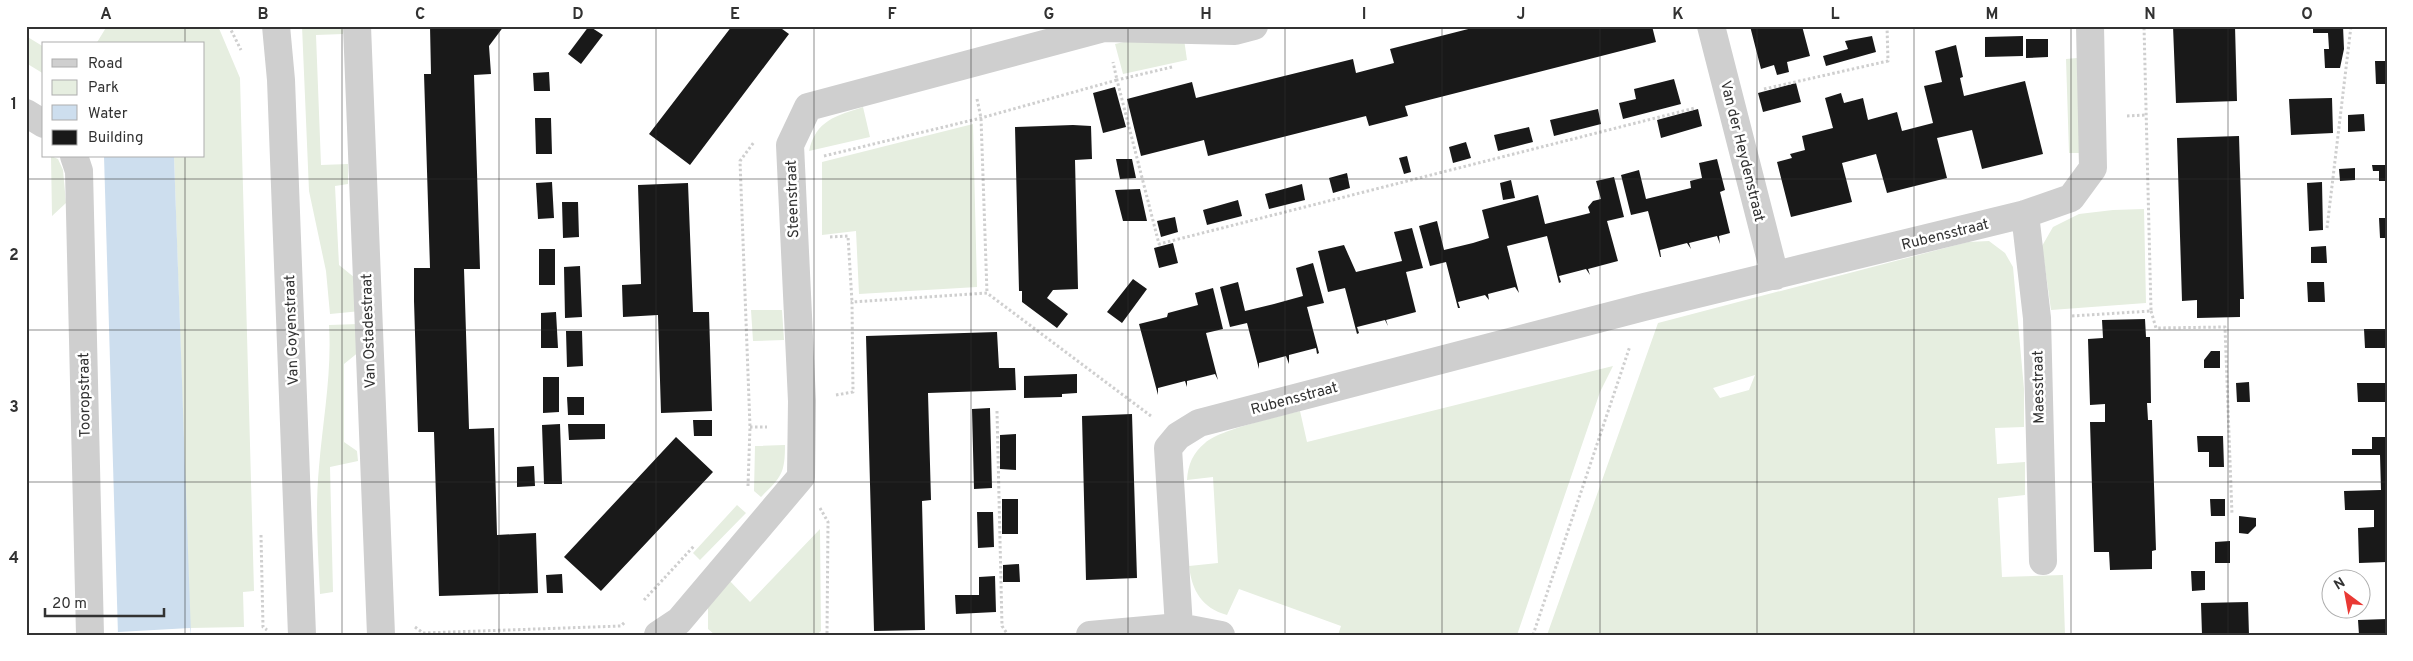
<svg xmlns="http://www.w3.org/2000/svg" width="2413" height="661" font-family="Overpass,sans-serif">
<rect width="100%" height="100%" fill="#fff"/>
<path fill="#e6eee0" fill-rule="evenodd" d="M107,26H218L240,78L254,591L243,592L244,627L190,628L174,156H204V44H96Z
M302,26H344L343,34L316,35L321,165L348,164V184L335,186L339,265L360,282L361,311L330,314L326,271L309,191Z
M26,36L44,47V74L26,63Z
M1142,38L1184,39L1187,60L1123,74L1115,44Z
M2077,58L2081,153H2069L2066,59Z
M863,107L870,137L809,151C816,120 836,116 863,107Z
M973,124L977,287L859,294L856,231L822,235V162Z
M51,156L58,159L63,170L66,203L52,216Z
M2144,209L2146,303L2051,310L2042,246L2053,227L2079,214L2113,210Z
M1989,241L2005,253L2013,267L2024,389V427L1995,428L1997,464L2025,462V495L1998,498L2002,577L2063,575L2065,635H1547L1658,323L1968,242ZM1755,375L1749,390L1720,398L1713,388Z
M751,310H782L784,340L753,341Z
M359,324L360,351L344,364V442L357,451L358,461L330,467L333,592L320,594C318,551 315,509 319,467C323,419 332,373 329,325Z
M1613,366L1600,392L1517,635H1338L1341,626L1239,589L1227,615C1202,608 1192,591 1189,566L1218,563L1213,477L1187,480C1188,464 1193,453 1205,443C1218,430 1280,416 1300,411L1307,442Z
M785,445C785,474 781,477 761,497L754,491L755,446Z
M737,505L746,513L700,560L693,553Z
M820,529L821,631L816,635H715L708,629V605L728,579L750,602Z"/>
<path fill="#cddeee" d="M104,156H174L191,635H118Z"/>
<path fill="#fff" d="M190,628L191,635H118V632Z"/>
<path fill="#191919" d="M504,26L489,46L491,74L474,75L480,269H464L469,429L494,428L497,535L536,533L538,593L439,596L434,432H418L414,301V268H430L424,74H431L430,26Z
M589,26L603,35L581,64L568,54Z
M732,26H778L789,34L690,165L649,134Z
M1480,26H1652L1656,42L1405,106L1408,116L1369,126L1366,116L1208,156L1204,140L1141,156L1127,99L1192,82L1196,98L1353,59L1356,73L1394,63L1390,49Z
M1750,26H1802L1810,56L1787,62L1789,72L1777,75L1774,65L1761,69Z
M2173,26H2235L2237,101L2176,103Z
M2313,26H2343L2344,49L2340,68H2325L2324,49H2329L2328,33H2313Z
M1872,36L1876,52L1826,66L1823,56L1848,49L1845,41Z
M2023,36V56L1985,57V37Z
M2026,39H2048V57L2026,58Z
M1956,45L1963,77L1960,78L1964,96L2025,81L2043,154L1982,169L1972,130L1937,138L1947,178L1887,193L1876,154L1842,163L1852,202L1791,217L1777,162L1792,158L1790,154L1805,150L1802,136L1833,128L1825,98L1841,93L1844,103L1863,98L1868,120L1897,112L1902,131L1933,123L1924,86L1942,82L1935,51Z
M2375,61H2387V84H2376Z
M549,72L550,91H534L533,73Z
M1674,79L1681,104L1623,119L1619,103L1636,99L1634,89Z
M1796,83L1801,102L1763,112L1758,93Z
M1115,87L1126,127L1103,133L1093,93Z
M2332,98L2333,133L2291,135L2289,99Z
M1598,109L1601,124L1554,136L1550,120Z
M1698,109L1702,126L1661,138L1657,120Z
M2364,114L2365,131L2348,132V115Z
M535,118H551L552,154H536Z
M1073,125L1091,126L1092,159L1075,160L1078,289L1053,290L1047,298L1068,314L1057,328L1022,302V291H1019L1015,127Z
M1529,127L1533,142L1498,151L1494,135Z
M2239,136L2244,299H2240V317L2197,318V300L2182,301L2177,138Z
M1466,142L1471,158L1453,163L1449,147Z
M1407,156L1411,172L1404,174L1399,158Z
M1116,159H1132L1136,178L1120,179Z
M1717,159L1725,190L1720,192L1730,233L1719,236L1720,244L1717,236L1689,243L1691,249L1687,243L1660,250L1661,257H1660L1648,211L1631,215L1621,175L1639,170L1646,199L1691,188L1690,181L1702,178L1699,163Z
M2372,165H2387V181H2379V171H2373Z
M2355,168V180L2340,181L2339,169Z
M1347,173L1350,188L1333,193L1329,178Z
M1614,177L1624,217L1607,221L1618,261L1588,269L1590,275L1586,269L1559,276L1561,282L1559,283L1547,236L1507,246L1519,293L1515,287L1488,294L1489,300L1485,295L1458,302L1460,308H1458L1446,262L1430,266L1419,226L1437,221L1444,250L1473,243L1489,238L1482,210L1538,195L1545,224L1574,217L1590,213L1588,207L1593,201L1601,199L1596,181Z
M1511,180L1515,198L1503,200L1500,183Z
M552,182L554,218L538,219L536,183Z
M2322,182L2323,230L2309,231L2307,183Z
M688,183L693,312H709L712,411L661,413L658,315L623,317L622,285L641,284V283L638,185Z
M1302,184L1305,200L1269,209L1265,194Z
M1140,189L1147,221H1123L1115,190Z
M1238,200L1242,216L1207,225L1203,210Z
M562,202H578L579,237L563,238Z
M1175,217L1178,232L1161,237L1157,221Z
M2379,218H2387V238H2380Z
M1412,228L1423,268L1406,272L1416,312L1386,320L1388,326L1385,320L1357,327L1359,333L1357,334L1345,288L1328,292L1318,251L1344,245L1356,272L1402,261L1394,232Z
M1173,243L1178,263L1159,268L1154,248Z
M2326,246L2327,263H2311V247Z
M539,249H555V285H539Z
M1313,263L1324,303L1307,307L1319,353L1317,354L1316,348L1289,355V364L1286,356L1259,363V369L1247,323L1230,327L1220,287L1238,282L1245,311L1274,304L1303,296L1296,268Z
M580,266L582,317L565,318L564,267Z
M1133,279L1147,289L1122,323L1107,312Z
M2307,282H2324L2325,302H2308Z
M1213,288L1223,329L1206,333L1218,380L1215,374L1187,381V387L1185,381L1158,388V395L1139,324L1167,317L1168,313L1198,305L1195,293Z
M556,312L558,348H541V313Z
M2145,319L2146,337H2150L2151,403H2147L2148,420H2152L2156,550L2152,551V569L2110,570L2109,552H2094L2090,422H2105V404L2090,405L2088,339L2103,338L2102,320Z
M2364,329H2387V348H2365Z
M566,331H582L583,366L567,367Z
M997,332L999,368H1015L1016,390L928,393L931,500L922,501L925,630L874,631L866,336Z
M2211,351H2220V368H2204V360Z
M1077,374V393L1062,394V397L1024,398V376Z
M543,377H559V412L543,413Z
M2249,382L2250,402H2237L2236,383Z
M2357,383H2387V402H2358Z
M567,397H584V415H568Z
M990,408L992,488L974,489L972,409Z
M1132,414L1137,578L1086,580L1082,416Z
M693,420H712V436H694Z
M560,424L562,484H544L542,425Z
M568,424H605V439L569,440Z
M1016,434V470L1000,469V435Z
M2197,436H2223L2224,467H2209V452H2198Z
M676,437L713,472L601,591L564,557Z
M2372,437H2387V562L2359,563L2358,528L2374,527V510H2345L2344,491L2381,490L2380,455H2352V449H2372Z
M534,466L535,486L517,487V467Z
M1002,499H1018V534H1002Z
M2210,499H2225V516H2211Z
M977,512H993L994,547L978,548Z
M2239,516L2256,518V526L2248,534L2239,533Z
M2230,541V563H2215V542Z
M1019,564L1020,582H1003V565Z
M2191,571H2205V590L2192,591Z
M562,574L563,593H547L546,575Z
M995,576L996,612L956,614L955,595H979V577Z
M2248,602L2249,635H2202L2201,603Z
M2387,619V635H2359L2358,620Z"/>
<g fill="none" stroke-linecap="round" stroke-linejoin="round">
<path stroke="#cfcfcf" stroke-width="3" stroke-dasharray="2.5 2.5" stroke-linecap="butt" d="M229,26L241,50
M1172,67L1117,80L1159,244L1695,108
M1764,89L1888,61L1887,26
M977,99L981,118L987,293
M2127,116L2146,115
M824,156L981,118L1117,80L1113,62
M2327,228L2351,26
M830,237L848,236L852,302
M2151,311L2156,328L2225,327L2232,515
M2072,316L2151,311L2144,26
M836,395L853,392L852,302L987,293L1151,416
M997,411L1002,626L1008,635
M750,427H767
M748,486L750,427L740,161L754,142
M820,508L828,522L827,635
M261,535L263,627L267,630
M644,600L694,546
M415,627L423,633L621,626L625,622
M1533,635L1630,346"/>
<path stroke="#cfcfcf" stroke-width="28" d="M276,26L281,80L302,635
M357,26L381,635
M1711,26L1775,276
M26,113L44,124
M74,156L79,171L90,635
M2025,214L2037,318L2043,561
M658,635L679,621L801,477L802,401L790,145L808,107L1104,28L1235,31L1254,26
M1090,635L1179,627
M1221,635L1179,627L1168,448L1178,436L1199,423L1644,307L2025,214L2071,198L2093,168L2090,26"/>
</g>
<path fill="none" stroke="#323232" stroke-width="1" stroke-opacity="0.55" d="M185,26V44M342,26V635M499,26V635M656,26V635M814,26V635M971,26V635M1128,26V635M1285,26V635M1442,26V635M1600,26V635M1757,26V635M1914,26V635M2071,26V635M2228,26V635M185,156V635M26,179H2387M26,330H2387M26,482H2387"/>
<g text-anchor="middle" stroke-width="5" stroke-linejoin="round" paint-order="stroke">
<g font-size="15" fill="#323232" stroke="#fff">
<text transform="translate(1743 151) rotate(76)" y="5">Van der Heydenstraat</text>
<text transform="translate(792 199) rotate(-92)" y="5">Steenstraat</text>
<text transform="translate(1945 234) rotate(-14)" y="5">Rubensstraat</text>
<text transform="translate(291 330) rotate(-92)" y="5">Van Goyenstraat</text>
<text transform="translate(368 331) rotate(-92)" y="5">Van Ostadestraat</text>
<text transform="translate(2038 387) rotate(-91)" y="5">Maesstraat</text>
<text transform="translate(84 395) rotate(-91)" y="5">Tooropstraat</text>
<text transform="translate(1294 398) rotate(-15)" y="5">Rubensstraat</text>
</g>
</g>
<rect width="2413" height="661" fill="none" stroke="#ffffff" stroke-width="55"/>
<rect x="42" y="42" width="162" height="115" fill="#ffffff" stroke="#adadad"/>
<rect x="52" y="59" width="25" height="8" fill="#cfcfcf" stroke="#adadad"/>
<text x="88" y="68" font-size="15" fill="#323232">Road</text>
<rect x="52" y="80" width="25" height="15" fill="#e6eee0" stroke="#adadad"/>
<text x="88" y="92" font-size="15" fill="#323232">Park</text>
<rect x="52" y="105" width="25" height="15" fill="#cddeee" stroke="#adadad"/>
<text x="88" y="118" font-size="15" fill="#323232">Water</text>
<rect x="52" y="130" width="25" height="15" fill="#191919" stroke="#adadad"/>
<text x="88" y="142" font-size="15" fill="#323232">Building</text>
<g transform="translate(2346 594) rotate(328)"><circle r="24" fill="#ffffff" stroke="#adadad"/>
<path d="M0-4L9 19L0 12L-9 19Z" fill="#e93934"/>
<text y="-8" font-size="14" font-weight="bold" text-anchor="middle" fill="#323232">N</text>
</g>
<path d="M45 608v8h119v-8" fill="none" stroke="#323232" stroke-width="2.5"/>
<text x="52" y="608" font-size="15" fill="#323232" stroke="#ffffff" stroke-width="4" paint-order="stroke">20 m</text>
<rect x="28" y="28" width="2358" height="606" fill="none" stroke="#323232" stroke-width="2"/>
<g font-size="16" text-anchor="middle" font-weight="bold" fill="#323232">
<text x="106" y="19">A</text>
<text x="263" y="19">B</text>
<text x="420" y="19">C</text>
<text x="578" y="19">D</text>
<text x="735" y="19">E</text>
<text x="892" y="19">F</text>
<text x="1049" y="19">G</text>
<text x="1206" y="19">H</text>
<text x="1364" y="19">I</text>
<text x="1521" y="19">J</text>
<text x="1678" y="19">K</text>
<text x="1835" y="19">L</text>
<text x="1992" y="19">M</text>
<text x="2150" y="19">N</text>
<text x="2307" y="19">O</text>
<text x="14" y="109">1</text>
<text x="14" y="260">2</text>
<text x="14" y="412">3</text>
<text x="14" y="563">4</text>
</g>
</svg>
